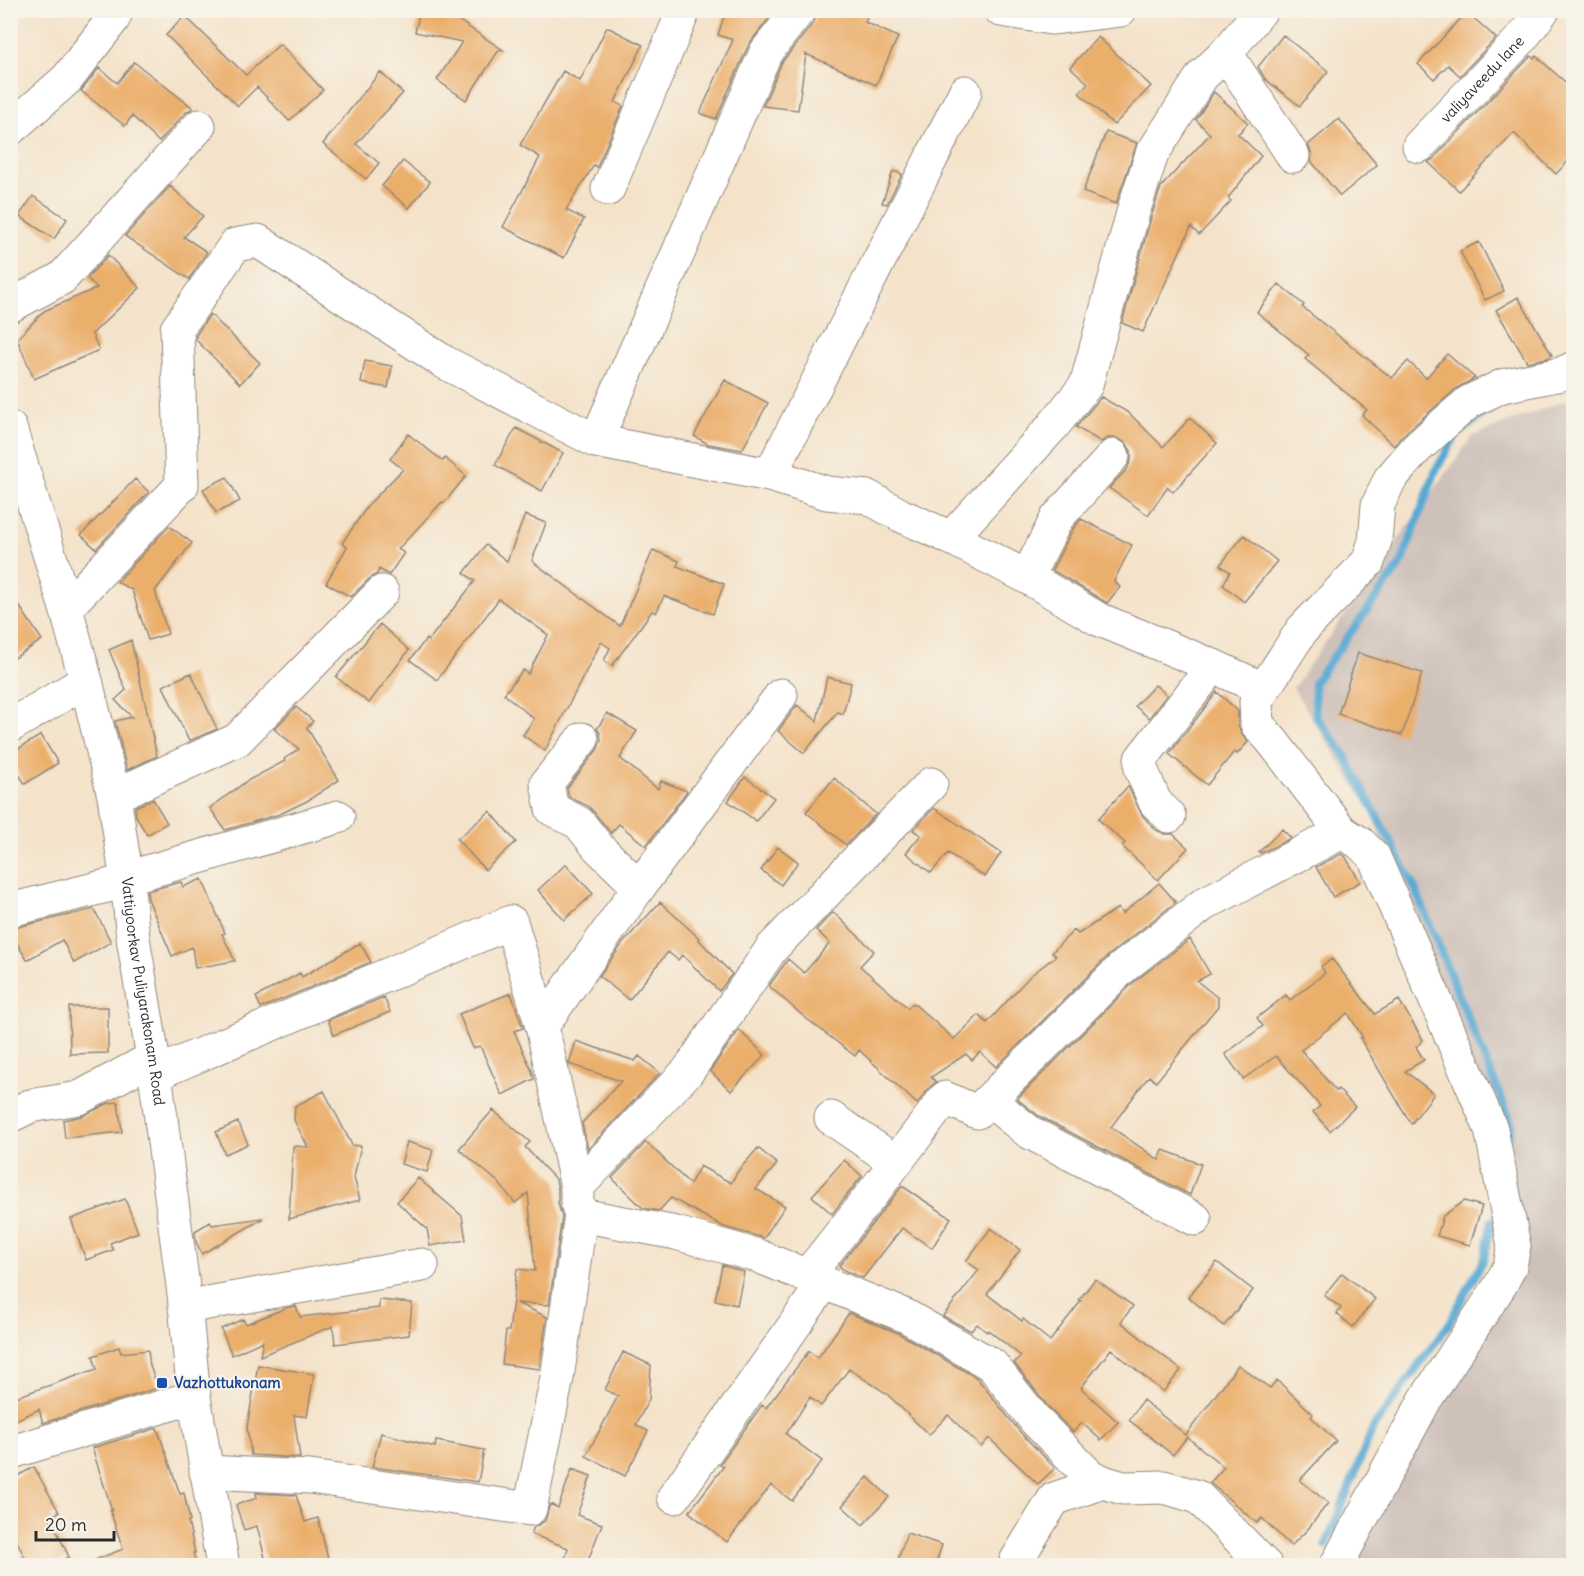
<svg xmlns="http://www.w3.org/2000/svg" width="1584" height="1576" font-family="Delius,sans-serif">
<rect width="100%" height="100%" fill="#f7f3e8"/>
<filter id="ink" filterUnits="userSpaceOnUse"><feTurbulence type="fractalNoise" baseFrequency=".0167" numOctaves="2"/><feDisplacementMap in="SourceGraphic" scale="12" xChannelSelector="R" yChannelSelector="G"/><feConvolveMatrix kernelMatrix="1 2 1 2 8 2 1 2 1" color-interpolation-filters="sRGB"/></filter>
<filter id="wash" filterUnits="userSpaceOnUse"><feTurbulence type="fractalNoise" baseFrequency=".008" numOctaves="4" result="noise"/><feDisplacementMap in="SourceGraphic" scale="24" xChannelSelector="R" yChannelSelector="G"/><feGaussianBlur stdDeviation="1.35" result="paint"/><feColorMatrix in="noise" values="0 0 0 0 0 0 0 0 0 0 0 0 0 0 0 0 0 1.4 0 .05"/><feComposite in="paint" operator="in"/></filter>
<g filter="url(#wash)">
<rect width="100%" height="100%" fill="#f4e3ca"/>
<path fill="#cec1ba" d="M1573,397V1565H1344L1516,1237L1491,1157L1409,974L1375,818L1293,688L1377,569L1473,436Z"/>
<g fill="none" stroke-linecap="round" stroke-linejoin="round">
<path stroke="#59aad4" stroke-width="8" d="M1492,407L1456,435L1436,470L1401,564L1314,683L1316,717L1343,752L1414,886L1512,1125L1509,1136
M1326,1545L1373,1428L1448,1325L1484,1259L1492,1221"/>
</g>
<g id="blocks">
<path fill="#ebaf6c" d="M420,10H457L455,18L503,50H499L466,100L437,80L462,42L415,32Z
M726,10H751L770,17L749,44L716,119L700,113L733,40L718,35Z
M817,10H870L865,22L898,37L876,85L806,54L798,110L763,106L782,62L814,22Z
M1467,12L1496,38L1460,76L1448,65L1434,79L1418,64Z
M185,16L246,75L280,44L323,90L289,121L257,87L238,106L166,35Z
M607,27L643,45L615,102L623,106L597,167L594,165L566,210L584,219L564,258L503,227L540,157L520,145L563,71L580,81Z
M1283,35L1328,71L1300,106L1265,79L1258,67Z
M1098,37L1151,86L1114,125L1079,93L1088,83L1070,67Z
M1531,56L1534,58L1536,56L1574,90V155L1556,174L1514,133L1459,191L1428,162L1433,159Z
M134,62L193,108L185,113L159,142L132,116L125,126L81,91L99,68L117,83Z
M380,72L403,93L356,144L379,163L366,179L323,144Z
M1214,92L1248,123L1238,134L1261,156L1228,198L1231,201L1199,235L1191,227L1143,332L1122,323L1152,214L1161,187L1210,134L1196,120Z
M1339,119L1377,165L1340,196L1311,161L1312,154L1308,145Z
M1106,132L1137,143L1116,204L1083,192Z
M403,161L430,182L409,208L382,186Z
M893,171L902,174L887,204L882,203Z
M170,186L203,216L184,237L207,252L189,279L125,236Z
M33,196L67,219L54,239L19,216Z
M1479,242L1504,291L1485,300L1460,251Z
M108,255L140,288L92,334L99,350L34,379L17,339L44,311L97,288L87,278Z
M1279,284L1304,305L1302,307L1392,378L1408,361L1426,378L1447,354L1475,378L1457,388L1403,435L1394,446L1362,415L1367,410L1305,359L1309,355L1257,312Z
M1518,297L1552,355L1548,358L1527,362L1496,310Z
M210,314L260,363L240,384L196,340V335Z
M365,361L392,366L388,388L361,383Z
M725,380L768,403L742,450L708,444L694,436Z
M1101,397L1129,413L1163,447L1190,418L1217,443L1173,492L1168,487L1148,515L1109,488L1127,469L1131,460V451L1126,443L1116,438H1108L1101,442L1076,427Z
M516,428L563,453L542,491L495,465Z
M408,434L443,461L445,458L466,476L444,503L442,502L398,549L404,553L389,575L379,569L377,574L369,579L351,597L326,583L347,547L342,543L369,504L403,469L390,459Z
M227,477L240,501L216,513L203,489Z
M135,479L149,492L96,549L81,535Z
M525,515L546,523L532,561L620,626L653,550L679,561L677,566L724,584L713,614L664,596L656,613L652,611L612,666L604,661L610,648L601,642L545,751L523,735L534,719L504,694L523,670L528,674L548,635L499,599L437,680L410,660L426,639L428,641L475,581L464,573L486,545L507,561Z
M1081,519L1132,545L1114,581L1120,587L1107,603L1052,570L1073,529Z
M169,526L192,543L155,591L168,634L148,640L132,590L117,582Z
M1244,535L1277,561L1244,602L1223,585L1230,572L1220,565Z
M10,592L42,640L10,661Z
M380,624L409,650L369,703L336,677Z
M131,640L157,756L127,770L115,721L132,717L115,700L126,690L109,650Z
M1358,653L1422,673L1402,735L1338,714Z
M191,673L217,729L189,741L163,686Z
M827,677L851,683L843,714L838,712L804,753L778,731L797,705L817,721Z
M1155,685L1167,695L1149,718L1135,706Z
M1217,692L1238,711V726L1243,736L1248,742L1237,754L1234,752L1207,785L1169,754Z
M296,707L313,721L307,728L339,780L307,801L280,814L225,830L210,808L247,781L285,761L284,759L299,749L274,729Z
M607,713L637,731L620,758L658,789L661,781L687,791L646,846L619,824L611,833L593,811L588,806L569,797L567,788L597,750L601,741L600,733L597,729Z
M41,735L58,763L25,784L10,760V754Z
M745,777L774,798L756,821L728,801Z
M834,778L876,814L846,845L806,812Z
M1128,786L1142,815L1156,830L1165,834H1173L1188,848L1158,880L1122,846L1125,843L1098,819Z
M153,799L167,823L147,835L136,816L135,807Z
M934,808L1001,853L985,877L948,853L931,873L906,853L921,835L913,830Z
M490,811L516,842L485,870L457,839Z
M1282,829L1291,838L1261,853L1259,852Z
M778,847L798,862L781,885L761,870Z
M1341,854L1345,856L1360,882L1333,897L1316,867Z
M566,864L593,894L564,920L538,890Z
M202,879L225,933L222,934L235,961L195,968L192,947L172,956L148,899L147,891L181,882L183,887Z
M1159,883L1176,902L1109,955L996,1067L980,1052L972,1060L966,1054L931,1077L936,1082L930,1087L917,1104L859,1050L855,1056L803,1016L769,986L788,959L804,973L830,943L816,930L833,912L874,951L860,966L908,1008L913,1003L954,1039L979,1015L987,1023L1030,976L1056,956L1052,952L1074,930L1078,934L1118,908L1122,914Z
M660,902L699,938L698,939L732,974L719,991L682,955L678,960L668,952L629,1000L599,976L623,943Z
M94,909L111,942L74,963L62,940L27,960L10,932V930L13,928Z
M1190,939L1210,974L1197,981L1218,998V1006L1156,1082L1149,1076L1111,1127L1159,1160L1163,1150L1201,1164L1190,1195L1039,1116L1017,1099L1134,982Z
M360,943L371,962L261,1008L256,997L300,973L302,977Z
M1332,959L1375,1014L1399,1000L1423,1040L1416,1047L1424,1060L1405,1071L1434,1094L1411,1124L1360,1038H1363L1348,1013L1301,1050L1336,1091L1338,1089L1355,1107L1330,1131L1313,1112L1320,1106L1276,1056L1243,1079L1225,1054L1263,1026L1257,1018L1286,995L1290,1000L1325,973L1321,966Z
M511,993L523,1028L514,1031L532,1071L534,1079L502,1095L480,1046L473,1048L459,1014Z
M384,997L390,1012L334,1035L328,1020Z
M69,1007H108V1053L70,1054Z
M739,1030L765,1055L731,1091L710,1071Z
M576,1041L635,1061L639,1056L660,1073L588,1149L582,1123L621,1081L569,1064Z
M324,1091L352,1145L361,1146L354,1177L360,1200L289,1219L293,1146L308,1147L294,1120L295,1106Z
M118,1102L122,1132L65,1138L63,1120L82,1116L109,1103Z
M493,1110L530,1142L525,1147L556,1180L558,1189V1203L562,1217L549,1305L517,1303L547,1317L539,1369L502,1364L506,1331H509L517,1269L535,1271L528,1193L515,1203L498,1182L459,1149Z
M238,1122L248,1144L225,1154L216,1132Z
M407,1142L433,1150L427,1172L401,1164Z
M646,1142L690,1184L700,1166L731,1183L738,1171L758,1148L777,1164L756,1189L785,1206L764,1238L724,1227L671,1198L659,1211L643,1208L612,1178Z
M844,1160L862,1176L832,1214L812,1196Z
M418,1178L462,1216L466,1240L430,1246L427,1229L397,1202Z
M902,1186L951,1218L932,1248L902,1228L863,1278L846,1271L839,1266Z
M125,1199L138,1232L110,1243L113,1250L86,1260L71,1219Z
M1464,1201L1482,1206L1470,1245L1437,1236L1443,1216Z
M262,1218V1219L202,1254L196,1242L195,1231L210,1222L212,1225Z
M991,1228L1020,1250L987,1294L1022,1321L1023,1319L1050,1341L1081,1301L1079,1300L1095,1279L1133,1306L1121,1322L1181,1370L1163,1392L1111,1349L1081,1388L1118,1422L1101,1440L1082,1423L1073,1432L1050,1409L1014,1363L1021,1356L988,1330L987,1332L977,1324L971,1331L943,1316L979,1270L966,1261Z
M1217,1262L1253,1290L1224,1326L1188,1297Z
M722,1265L744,1272L737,1305L715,1300Z
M1342,1273L1375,1299L1353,1327L1337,1314L1341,1308L1324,1295Z
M379,1300L412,1303L409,1335L335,1344L333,1326L260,1356L263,1341L232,1355L221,1329L243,1319L246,1324L286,1308L296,1306L300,1317L379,1308Z
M849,1313L898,1333L977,1378L1021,1433L1055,1468L1038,1484L989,1438L981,1447L948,1415L929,1435L886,1393L849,1369L821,1406L810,1397L786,1434L822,1461L792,1501L771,1485L727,1542L689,1512L724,1466L720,1464L762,1405L766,1408L809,1351L818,1358Z
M119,1347L121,1353L148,1350L150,1366L158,1388L43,1423L39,1409L10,1423V1399L97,1369L93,1356Z
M623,1352L651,1365L649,1399L636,1425L648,1431L625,1476L586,1456L618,1396L605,1390Z
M258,1365L314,1374L307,1417L294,1415L300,1458L251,1455L247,1427Z
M1238,1365L1270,1388L1277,1380L1313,1414L1311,1417L1336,1441L1300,1480L1328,1503L1308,1529L1291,1546L1262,1518L1257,1523L1210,1483L1224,1467L1187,1437L1173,1455L1129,1420L1143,1400L1186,1435Z
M157,1428L180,1494L184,1493L190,1521H188L195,1553H193L197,1566H85V1564L123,1549L110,1510H112L92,1448Z
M381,1433L435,1447L436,1441L484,1450L478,1482L372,1467Z
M34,1467L59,1512L50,1517L69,1557L49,1566H29L10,1527V1480Z
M572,1469L591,1476L577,1515L602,1524L586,1566H563L568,1548L531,1534L534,1527L545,1521L550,1504L558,1508Z
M868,1477L889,1497L863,1525L842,1506Z
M256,1493L296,1495L305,1522L318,1518L328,1559L301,1566H267L257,1526L244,1530L236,1505L257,1498Z
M907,1533L942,1545L935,1566H896Z"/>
</g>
</g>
<g filter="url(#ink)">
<use href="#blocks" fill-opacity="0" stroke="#90877a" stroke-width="1.5"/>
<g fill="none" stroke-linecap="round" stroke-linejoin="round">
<defs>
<g id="minor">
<path d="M1001,10L1051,18L1120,10"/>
<path d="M1226,53L1293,156"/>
<path d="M10,129L67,79L113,19L117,10"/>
<path id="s1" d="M1419,146L1521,39L1543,10"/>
<path d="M608,189L684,10"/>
<path d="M10,306L62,278L199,126"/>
<path d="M596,441L766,52L799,10"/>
<path d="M770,475L965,92"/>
<path d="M951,538L1052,427L1086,385L1134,209L1152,154L1202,76L1226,53L1261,10"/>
<path d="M1027,577L1057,518L1113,456"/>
<path d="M66,608L182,485L177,329L235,245L258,241L444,362L596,441L770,475L827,493L868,497L900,515L951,538L1027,577L1098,619L1213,666L1263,689"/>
<path d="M10,726L86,681"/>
<path d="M582,739L547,783L552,809L579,823L598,847L639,887"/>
<path d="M114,796L237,740L382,592"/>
<path d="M1169,816L1155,802L1141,769V759L1213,666"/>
<path d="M126,878L338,817"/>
<path d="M10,910L127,881"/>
<path d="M155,1074L511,922L542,1026"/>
<path d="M989,1100L1029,1132L1195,1219"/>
<path d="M10,1116L30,1106L79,1098L153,1058"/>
<path d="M831,1118L896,1162"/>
<path d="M577,1187L688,1071L772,948L931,784"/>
<path d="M581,1215L577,1203V1187L542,1026L639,887L781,695"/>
<path d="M807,1276L872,1194L945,1098L977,1112L1122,968L1204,904L1342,832L1273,742L1257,724L1256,701L1302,630L1368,562L1375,541L1378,505L1390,479L1416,449L1441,426L1469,402L1502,386L1561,374L1574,368"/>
<path d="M185,1307L422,1265"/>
<path d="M15,1451L194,1397"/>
<path d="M206,1472L310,1477L530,1509L557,1378L581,1215L676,1233L758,1256L906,1316L992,1365L1036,1421L1090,1476L1103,1482L1123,1488L1164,1487L1198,1497L1266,1566"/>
<path d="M674,1497L824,1283"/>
<path d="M1016,1561L1054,1499L1103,1482"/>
<path d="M1336,1566L1425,1400L1501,1284L1510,1266L1514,1246L1491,1129L1374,857L1360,843L1342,832"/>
</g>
<g id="major">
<path id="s2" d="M10,428L66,608L86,681L114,796L127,881L133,938L153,1058L184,1294L194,1397L223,1566"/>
</g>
</defs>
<use href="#minor" stroke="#90877a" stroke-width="35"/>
<use href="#major" stroke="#90877a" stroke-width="35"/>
<use href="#minor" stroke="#fff" stroke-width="33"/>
<use href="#major" stroke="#fff" stroke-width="33"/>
</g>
</g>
<rect fill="#1a4fb4" stroke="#f7f3e8" stroke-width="2" x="156" y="1377" width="12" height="12" rx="3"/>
<g text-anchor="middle" stroke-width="4.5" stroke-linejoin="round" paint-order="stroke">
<g font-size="15" fill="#2b2b2b" stroke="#f7f3e8">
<text dy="5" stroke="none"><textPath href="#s1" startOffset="92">valiyaveedu lane</textPath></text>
<text dy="5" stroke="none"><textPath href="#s2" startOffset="580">Vattiyoorkav Puliyarakonam Road</textPath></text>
</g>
<g font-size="15" font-weight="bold" fill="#164399" stroke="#f7f3e8" text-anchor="start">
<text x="174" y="1388">Vazhottukonam</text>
</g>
</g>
<rect width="1584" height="1576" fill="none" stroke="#f7f3e8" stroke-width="36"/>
<path d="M36 1531v9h78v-9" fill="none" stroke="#2b2b2b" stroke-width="3"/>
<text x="45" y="1531" font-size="18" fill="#2b2b2b" stroke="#f7f3e8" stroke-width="4.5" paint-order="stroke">20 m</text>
</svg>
